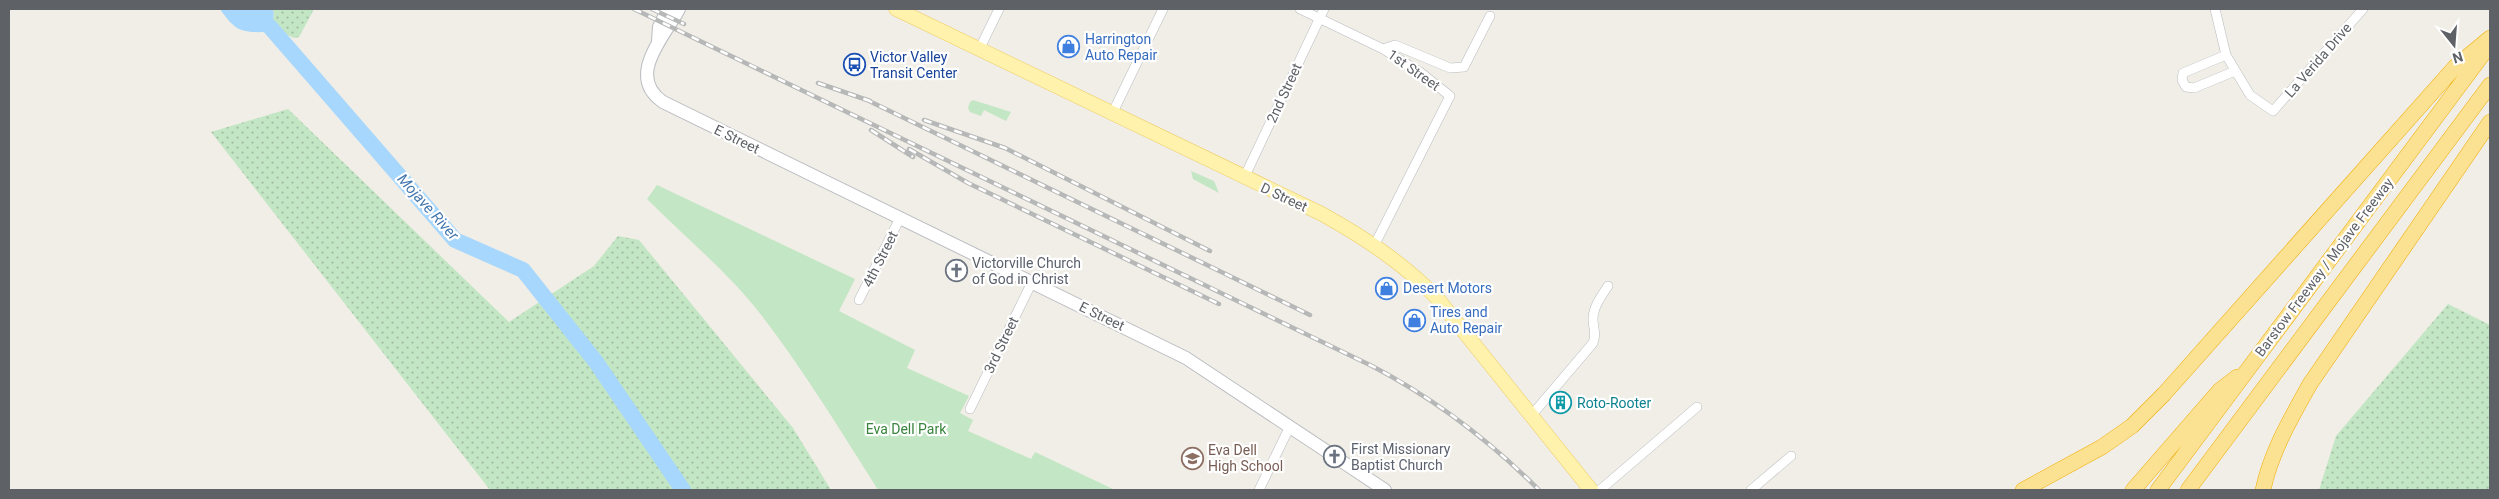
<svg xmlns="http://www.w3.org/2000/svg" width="2499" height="499" font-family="Roboto,sans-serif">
<defs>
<pattern id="grass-dots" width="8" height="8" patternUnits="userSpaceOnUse" patternTransform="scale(1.25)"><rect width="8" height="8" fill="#c3e6c4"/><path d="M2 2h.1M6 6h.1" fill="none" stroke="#a2bea3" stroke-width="1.8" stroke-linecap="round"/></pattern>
</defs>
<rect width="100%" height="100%" fill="#f0eee6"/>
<path fill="url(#grass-dots)" d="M273,9H314L299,37L294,38L270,27L274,16Z
M288,109L509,322L594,266L618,236L639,240L793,428L831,490H490L211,132Z
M2448,304L2490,325V490H2319L2336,436Z"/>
<path fill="#c3e6c4" d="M973,100L976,101L1011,112L1006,121L984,110L981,116L970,112L968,108L970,102Z
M1191,171L1214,181L1219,193L1193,179Z
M657,185L855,279L839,311L915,350L907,368L969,396L960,413L973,420L968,431L1031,459L1035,452L1115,490H878C841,431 804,371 762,316C729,273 685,237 647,199Z"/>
<path fill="#a8d7fd" d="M220,9H273C275,19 272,25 265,32C239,33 234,29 220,9Z"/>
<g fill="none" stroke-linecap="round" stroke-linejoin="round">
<path stroke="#a8d7fd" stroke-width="16" d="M247,9L270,27L455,240L523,270L596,362L683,490"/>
<defs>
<path id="street" d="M1300,9L1383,49L1420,72L1450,96L1375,244
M2215,9L2226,55L2250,95L2273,111L2363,9
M1383,49L1395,45L1450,68L1464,67L1490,16
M979,50L999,9
M2226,55L2183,73L2182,80L2186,87L2194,88L2235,71
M1112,114L1163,9
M1244,178L1324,9
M859,300L900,218
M970,409L1032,282
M1531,416L1593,343C1597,334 1593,328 1593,319C1593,307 1602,295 1608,286
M1259,490L1290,426
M1600,490L1697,407
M1751,490L1791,456"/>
<path id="secondary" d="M679,9C665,36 625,76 663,102L1186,358L1385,490
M658,41L659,27L668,9"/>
<path id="primary" d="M896,9L1322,214C1365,238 1403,263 1437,298L1591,490"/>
<path id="highway" d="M2023,490L2102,447L2132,426L2164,394L2455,67L2490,38
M2133,490L2220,390L2237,377
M2158,490L2489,46
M2188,490L2490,85
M2263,490C2271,452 2291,418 2310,384L2490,122"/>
</defs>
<use href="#street" stroke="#b8bbbf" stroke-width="10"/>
<use href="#secondary" stroke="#b9bcc1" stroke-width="14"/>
<use href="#primary" stroke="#efca5f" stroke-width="15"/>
<use href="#highway" stroke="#f1ac04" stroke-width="16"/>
<use href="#street" stroke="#fff" stroke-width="9"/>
<use href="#secondary" stroke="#fff" stroke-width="12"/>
<use href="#primary" stroke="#fef2ad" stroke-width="14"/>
<use href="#highway" stroke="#fbe292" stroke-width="15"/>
<defs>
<path id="rail" d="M634,9L1372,366C1435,399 1489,440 1539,490
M652,9L684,24
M818,83L870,101
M865,99L1310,315
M924,120L1005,148L1210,251
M871,130L913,157
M909,149L968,183L1219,304"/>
</defs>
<use href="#rail" stroke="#b6b7b7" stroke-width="4.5"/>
<use href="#rail" stroke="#fff" stroke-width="2.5" stroke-dasharray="8" stroke-linecap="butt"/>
</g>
<defs>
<symbol id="shop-ring" viewBox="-11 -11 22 22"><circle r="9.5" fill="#fff" stroke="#3f7fe0" stroke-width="1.5"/><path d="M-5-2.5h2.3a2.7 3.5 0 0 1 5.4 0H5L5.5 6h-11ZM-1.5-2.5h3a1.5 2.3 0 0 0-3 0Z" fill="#3f7fe0"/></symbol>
<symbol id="bus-ring" viewBox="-11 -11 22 22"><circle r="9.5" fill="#fff" stroke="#1a4fb4" stroke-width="1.5"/><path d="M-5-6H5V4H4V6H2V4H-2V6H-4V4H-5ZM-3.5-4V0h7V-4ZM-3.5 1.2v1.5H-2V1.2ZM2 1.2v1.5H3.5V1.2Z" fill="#1a4fb4"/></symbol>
<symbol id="church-ring" viewBox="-11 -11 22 22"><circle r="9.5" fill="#fff" stroke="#6b7280" stroke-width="1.5"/><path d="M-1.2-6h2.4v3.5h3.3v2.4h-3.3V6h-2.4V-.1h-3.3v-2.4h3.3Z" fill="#6b7280"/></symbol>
<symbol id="building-ring" viewBox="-11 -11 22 22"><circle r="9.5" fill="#fff" stroke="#0f9aa8" stroke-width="1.5"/><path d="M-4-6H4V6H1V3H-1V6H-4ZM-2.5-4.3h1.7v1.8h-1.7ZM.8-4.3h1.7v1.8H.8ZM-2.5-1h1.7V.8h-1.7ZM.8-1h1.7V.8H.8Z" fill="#0f9aa8"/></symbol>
<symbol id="school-ring" viewBox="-11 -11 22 22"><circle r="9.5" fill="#fff" stroke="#8d6e63" stroke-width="1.5"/><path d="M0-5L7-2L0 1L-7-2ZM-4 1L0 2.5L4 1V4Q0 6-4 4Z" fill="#8d6e63"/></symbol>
</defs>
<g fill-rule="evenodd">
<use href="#shop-ring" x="1056" y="34" width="25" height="25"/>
<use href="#bus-ring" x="842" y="52" width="25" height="25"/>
<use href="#church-ring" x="944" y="258" width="25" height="25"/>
<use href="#shop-ring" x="1374" y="276" width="25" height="25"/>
<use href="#shop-ring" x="1402" y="308" width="25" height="25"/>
<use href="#building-ring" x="1548" y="390" width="25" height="25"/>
<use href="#church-ring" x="1322" y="444" width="25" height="25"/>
<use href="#school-ring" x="1180" y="446" width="25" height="25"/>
</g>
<g text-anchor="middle" stroke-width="4.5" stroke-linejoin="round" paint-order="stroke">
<g font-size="14" fill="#366cbe" stroke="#fff" text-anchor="start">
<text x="1085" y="44">Harrington<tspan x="1085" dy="16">Auto Repair</tspan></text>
<text x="1403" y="293">Desert Motors</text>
<text x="1430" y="317">Tires and<tspan x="1430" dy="16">Auto Repair</tspan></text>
</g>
<g font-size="14" fill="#164399" stroke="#fff" text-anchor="start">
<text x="870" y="62">Victor Valley<tspan x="870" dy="16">Transit Center</tspan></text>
</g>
<g font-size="14" fill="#5e6166" stroke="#fff">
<text transform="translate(2318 60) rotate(-49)" y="5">La Verida Drive</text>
<text transform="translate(1414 70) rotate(35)" y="5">1st Street</text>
<text transform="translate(1284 93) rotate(-65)" y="5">2nd Street</text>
<text transform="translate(737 139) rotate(26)" y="5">E Street</text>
<text transform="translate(1284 197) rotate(25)" y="5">D Street</text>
<text transform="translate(880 259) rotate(-63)" y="5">4th Street</text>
<text transform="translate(2324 267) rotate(-53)" y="5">Barstow Freeway / Mojave Freeway</text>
<text transform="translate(1102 316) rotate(26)" y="5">E Street</text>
<text transform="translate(1001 345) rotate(-64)" y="5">3rd Street</text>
</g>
<g font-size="14" fill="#5b616d" stroke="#fff" text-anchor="start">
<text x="972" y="268">Victorville Church<tspan x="972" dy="16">of God in Christ</tspan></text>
<text x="1351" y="454">First Missionary<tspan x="1351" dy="16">Baptist Church</tspan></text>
</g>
<g font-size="14" fill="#0d838f" stroke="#fff" text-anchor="start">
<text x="1577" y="408">Roto-Rooter</text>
</g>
<g font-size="14" fill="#37843c" stroke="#fff">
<text x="906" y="434">Eva Dell Park</text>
</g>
<g font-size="14" fill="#785e54" stroke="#fff" text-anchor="start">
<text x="1208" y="455">Eva Dell<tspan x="1208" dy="16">High School</tspan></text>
</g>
<g font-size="15" font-style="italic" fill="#4477b0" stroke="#fff">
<text transform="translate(428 207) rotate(48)" y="5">Mojave River</text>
</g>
</g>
<rect width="2499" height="499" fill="none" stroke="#5e6166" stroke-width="20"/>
<g transform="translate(2454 45) rotate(163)" stroke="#ffffff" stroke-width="4" paint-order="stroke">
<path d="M0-4L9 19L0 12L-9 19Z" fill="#5e6166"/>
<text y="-8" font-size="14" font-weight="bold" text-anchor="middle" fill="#5e6166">N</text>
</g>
</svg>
